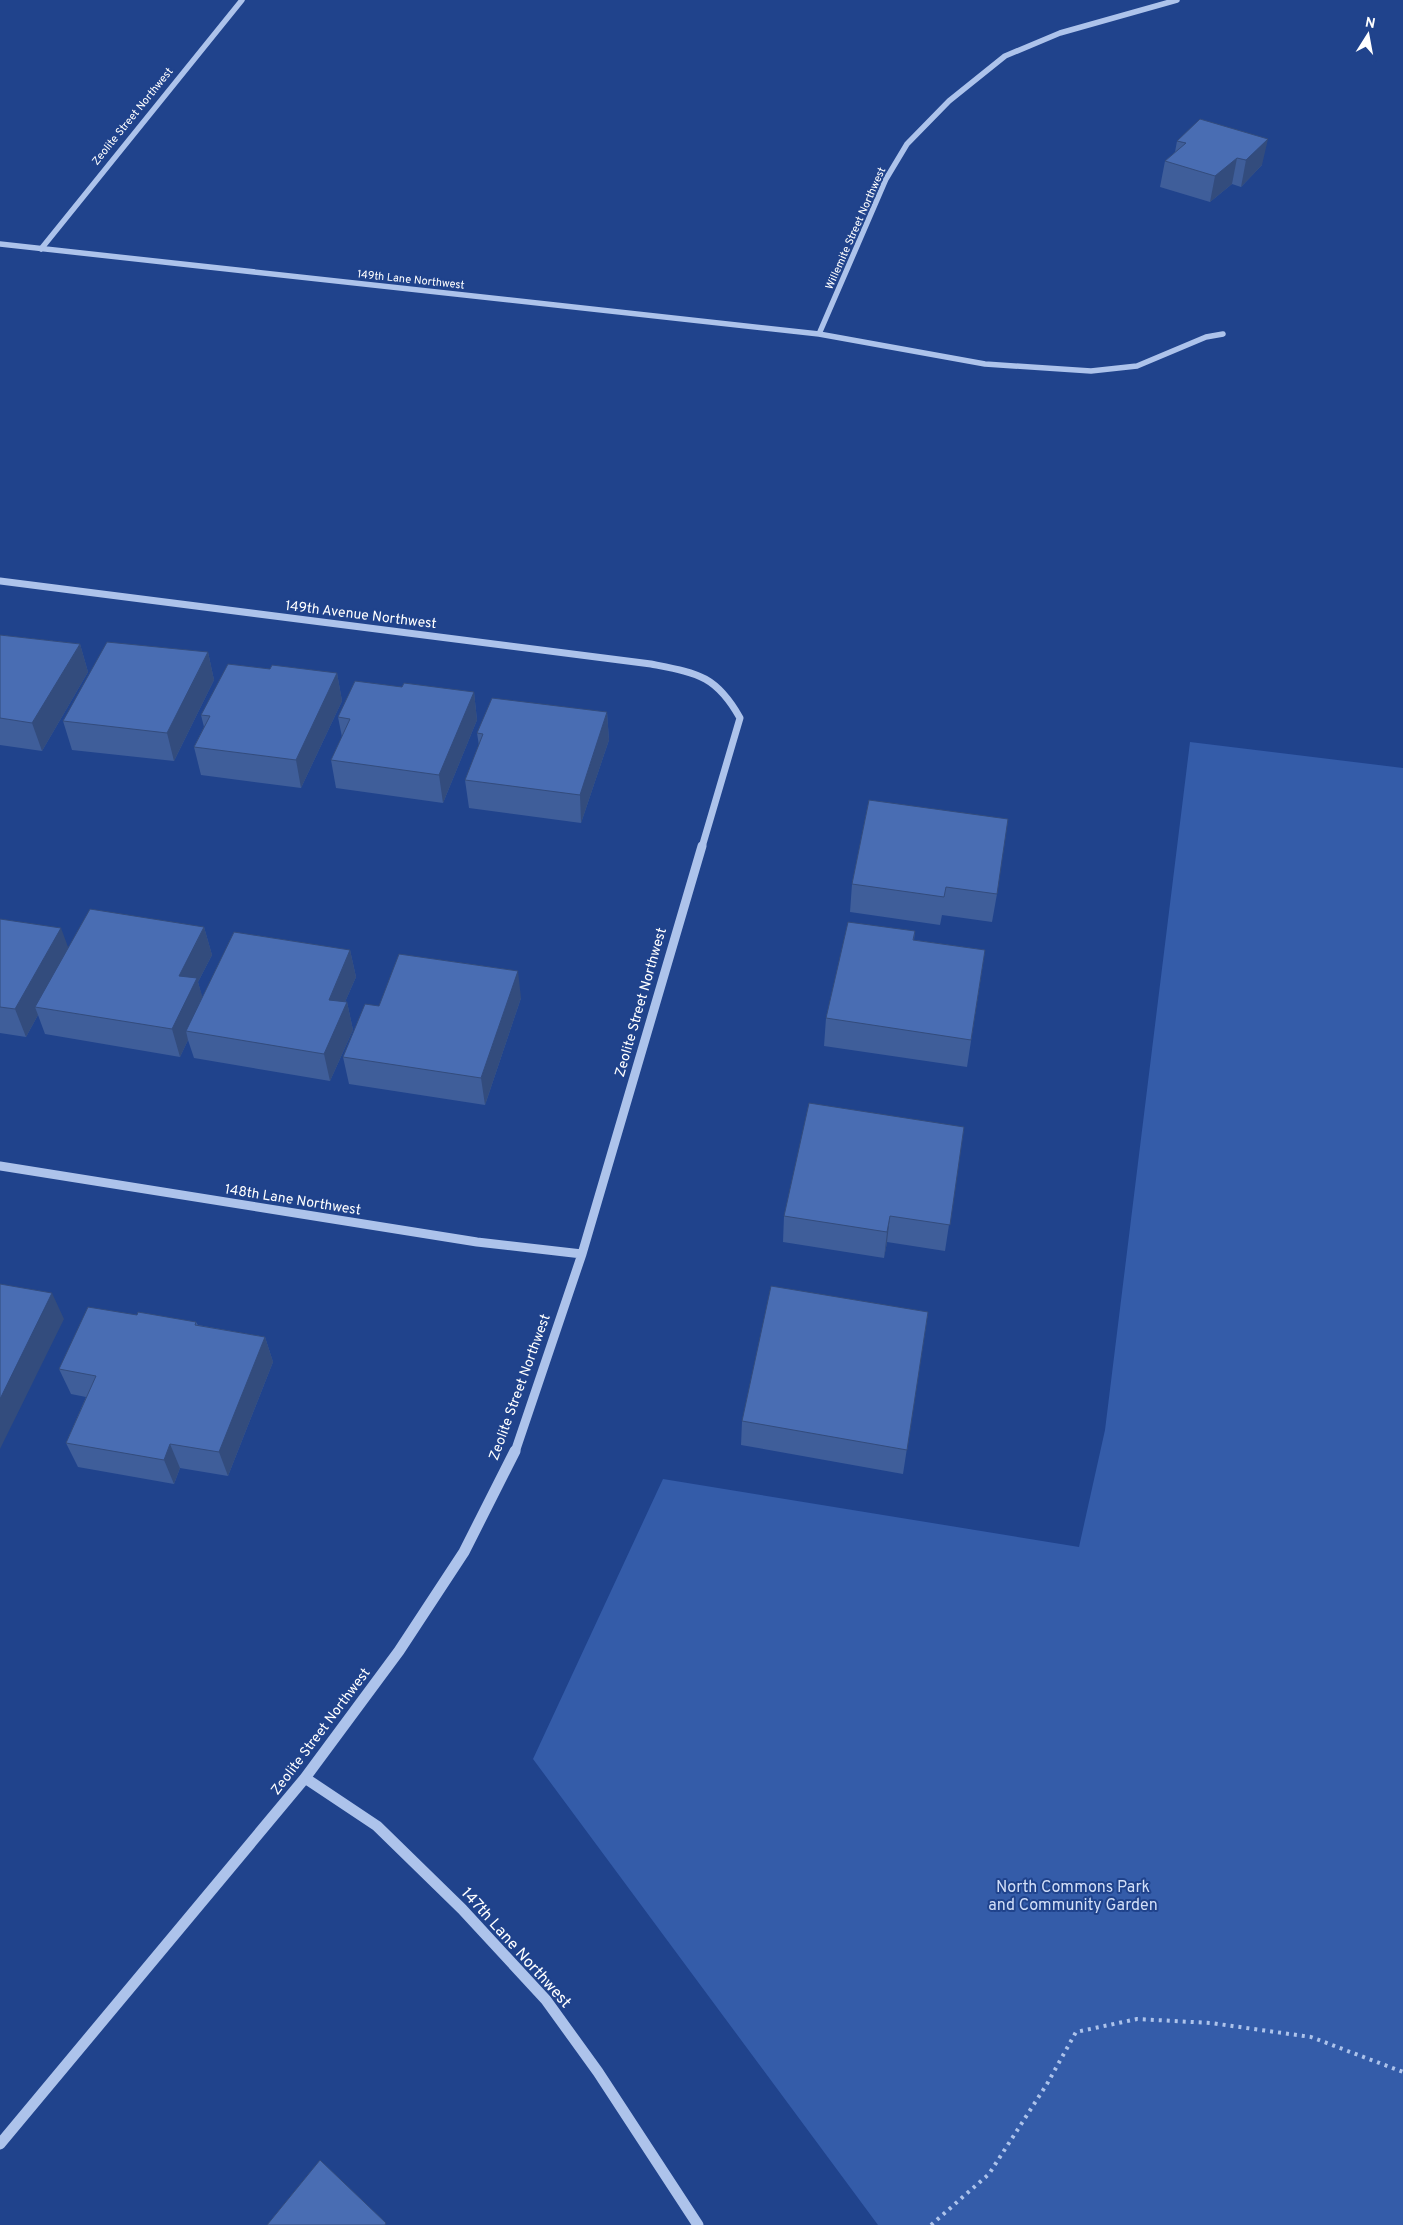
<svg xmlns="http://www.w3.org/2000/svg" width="1403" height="2225" font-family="Overpass,sans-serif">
<rect width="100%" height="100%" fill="#20438c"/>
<path fill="#345ca9" d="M1190,742L1403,768V2225H878L533,1759L663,1479L1079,1547L1105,1430Z"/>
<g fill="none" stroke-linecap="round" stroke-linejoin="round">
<path stroke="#adc3eb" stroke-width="4" stroke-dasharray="3 5" stroke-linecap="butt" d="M931,2225L989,2174L1047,2084L1076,2032L1137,2019L1211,2023L1311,2037L1403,2072"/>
<path stroke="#adc3eb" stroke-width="5.5" d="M0,244L819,334L985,364L1091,371L1137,366L1206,337L1223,334
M41,249L242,0
M819,334L886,179L907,144L949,101L1005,56L1060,33L1177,0"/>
<path stroke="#adc3eb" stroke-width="7" d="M0,581L651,664C697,673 716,675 740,718L702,847"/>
<path stroke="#adc3eb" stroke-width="9" d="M0,1166L477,1242L582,1254
M515,1452L582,1254L702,846"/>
<path stroke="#adc3eb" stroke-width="11" d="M305,1778L377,1826L462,1909L546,2000L598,2072L698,2225
M0,2144L305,1778L399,1651L464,1552L515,1451"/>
</g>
<path fill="#3f5e9a" d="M1177,141L1262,165L1241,187L1232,184L1210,202L1160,187L1165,161L1175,152Z
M0,635L80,644L88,672L42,751L0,745Z
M208,652L214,680L174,761L72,750L63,721Z
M270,669L337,673L342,701L301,788L201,775L194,747L204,727L201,715Z
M402,687L474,692L477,720L443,803L336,788L331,760L342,737L338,717Z
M607,712L609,740L581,823L469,808L465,780L479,746L477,733Z
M869,800L997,894L992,922L942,915L940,925L850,912L852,884Z
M0,919L68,948L204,927L212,955L198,982L202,997L350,950L356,977L345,1002H347L353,1030L330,1081L194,1058L188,1040L180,1057L45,1034L38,1015L26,1037L0,1033Z
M915,931L914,940L985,950L967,1067L824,1046L826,1018Z
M521,998L485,1105L349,1084L343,1057L379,1006Z
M964,1127L945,1251L887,1242L884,1258L783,1242L784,1216Z
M928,1312L903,1474L741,1445L742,1421Z
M137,1315L196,1322L198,1325L265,1337L273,1362L228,1476L180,1468L174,1484L78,1467L66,1443L86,1397L71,1394L59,1369Z"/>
<path fill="#334c7d" d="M1268,139L1262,165L1241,187L1246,160Z
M1237,158L1232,184L1210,202L1215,176Z
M80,644L88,672L42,751L32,723Z
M208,652L214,680L174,761L167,733Z
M337,673L342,701L301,788L296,760Z
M474,692L477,720L443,803L439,775Z
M607,712L609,740L581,823L580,795Z
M204,927L212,955L198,982L205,1006L186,1031L188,1040L180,1057L172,1029L179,976Z
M61,928L71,955L35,1007L38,1015L26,1037L15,1009Z
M350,950L356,977L334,1027L329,1000Z
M518,971L521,998L485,1105L481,1078Z
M347,1002L353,1030L330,1081L324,1054Z
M890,1216L887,1242L884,1258L887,1232Z
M52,1293L64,1319L0,1449V1399Z
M265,1337L273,1362L228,1476L219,1452Z
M170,1444L180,1468L174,1484L164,1460Z"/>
<path fill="#496db3" stroke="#334c7d" d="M1200,119L1268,139L1246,160L1237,158L1215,176L1165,161L1186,143L1177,141Z
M0,635L80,644L32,723L0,718Z
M107,642L208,652L167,733L63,721Z
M228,664L270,669L272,665L337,673L296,760L194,747L210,716L201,715Z
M355,681L402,687L404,683L474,692L439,775L331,760L350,719L338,717Z
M492,698L607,712L580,795L465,780L483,734L477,733Z
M869,800L1008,819L997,894L946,887L944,897L852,884Z
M90,909L204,927L179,976L197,978L172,1029L35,1007Z
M0,919L61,928L15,1009L0,1007Z
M848,922L915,931L913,940L985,950L971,1040L826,1018Z
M234,932L350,950L329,1000L347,1002L324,1054L186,1031Z
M399,954L518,971L481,1078L343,1057L365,1004L379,1006Z
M809,1103L964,1127L950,1225L890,1216L887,1232L784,1216Z
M0,1284L52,1293L0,1399Z
M771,1286L928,1312L907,1450L742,1421Z
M88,1307L137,1315L138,1312L196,1322L195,1325L265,1337L219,1452L170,1444L164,1460L66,1443L96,1376L59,1369Z
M320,2160L386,2223L385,2225H267Z"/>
<g text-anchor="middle" stroke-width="4" stroke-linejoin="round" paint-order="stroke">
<g font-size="11" fill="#fff" stroke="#20438c">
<text transform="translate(132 116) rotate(-51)" y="4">Zeolite Street Northwest</text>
<text transform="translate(855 228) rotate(-66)" y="4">Willemite Street Northwest</text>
<text transform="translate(411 279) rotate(6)" y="4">149th Lane Northwest</text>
</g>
<g font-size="14" fill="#fff" stroke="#20438c">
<text transform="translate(361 614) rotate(7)" y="5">149th Avenue Northwest</text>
<text transform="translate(640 1002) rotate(-74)" y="5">Zeolite Street Northwest</text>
<text transform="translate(293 1199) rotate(9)" y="5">148th Lane Northwest</text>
<text transform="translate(519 1387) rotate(-70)" y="5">Zeolite Street Northwest</text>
<text transform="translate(320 1731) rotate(-53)" y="5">Zeolite Street Northwest</text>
</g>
<g font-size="16" fill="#d2dff8" stroke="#20438c">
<text x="1073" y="1892">North Commons Park<tspan x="1073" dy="18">and Community Garden</tspan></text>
</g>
<g font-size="16" fill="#fff" stroke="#20438c">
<text transform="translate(517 1947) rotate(48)" y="6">147th Lane Northwest</text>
</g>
</g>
<g transform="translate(1368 35) rotate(11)" stroke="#20438c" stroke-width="4" paint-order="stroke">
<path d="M0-4L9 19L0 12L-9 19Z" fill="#ffffff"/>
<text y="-8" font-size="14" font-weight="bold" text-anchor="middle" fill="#ffffff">N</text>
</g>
</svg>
